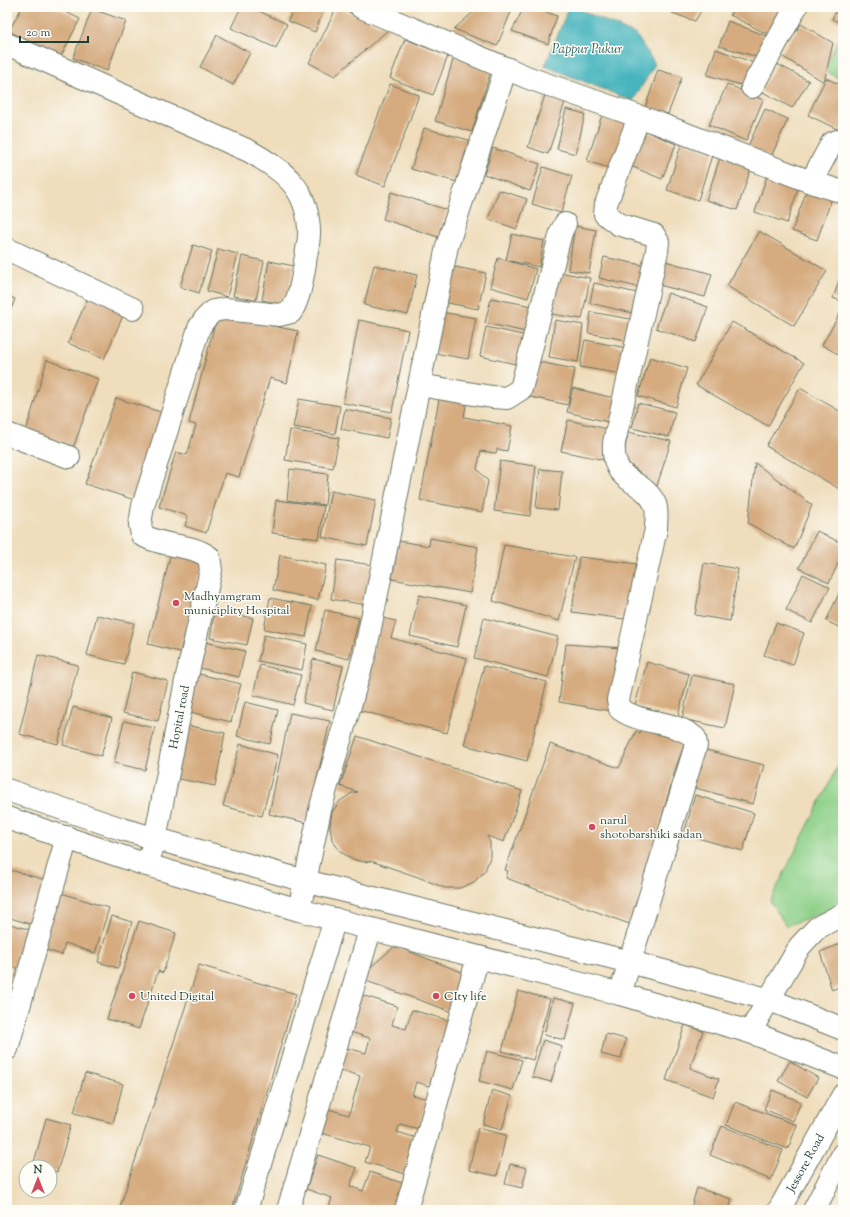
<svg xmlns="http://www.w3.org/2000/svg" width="850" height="1217" font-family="'Sorts Mill Goudy',serif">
<rect width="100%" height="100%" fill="#fdfcf7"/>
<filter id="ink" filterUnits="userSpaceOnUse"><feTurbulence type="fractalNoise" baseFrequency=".025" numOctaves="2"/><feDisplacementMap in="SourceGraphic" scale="8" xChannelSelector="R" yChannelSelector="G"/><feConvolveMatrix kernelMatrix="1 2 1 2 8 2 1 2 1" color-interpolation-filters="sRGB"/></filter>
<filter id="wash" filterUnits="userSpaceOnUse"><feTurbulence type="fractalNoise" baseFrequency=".012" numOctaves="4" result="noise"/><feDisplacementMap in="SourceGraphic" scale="16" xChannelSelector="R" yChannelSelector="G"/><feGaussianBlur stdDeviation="0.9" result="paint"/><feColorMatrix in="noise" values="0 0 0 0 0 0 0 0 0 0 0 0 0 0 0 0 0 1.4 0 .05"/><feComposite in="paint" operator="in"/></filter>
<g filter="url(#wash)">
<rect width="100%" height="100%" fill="#efddbb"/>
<path fill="#8dd088" stroke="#56865e" d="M838,40L843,42V81L824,70Z
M843,756V907L823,912L786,926L770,901Z"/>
<path fill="#46b5bd" stroke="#327978" d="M569,7H574L636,35L655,64L633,101L545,66Z"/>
<g id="blocks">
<path fill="#d5ab7f" d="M22,7H56L80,19L60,58L9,31Z
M241,7H250L287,24L276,48L231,28Z
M294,7H325L315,32L288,21Z
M337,7L389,29L335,76L309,63Z
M479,7H513L497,46L454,29Z
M524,7H533L557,16L548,44L512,31Z
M674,7H703L695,21L672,13Z
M734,7H783L769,35L730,15Z
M838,7H843V24L832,19Z
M92,9L126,21L107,71L73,58Z
M728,21L772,38L758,57L719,46Z
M801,24L833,43L824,82L780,55Z
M217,35L250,53L233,85L200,67Z
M405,39L448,56L433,95L390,78Z
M716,49L757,64L744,86L707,75Z
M455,53L493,64L472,132L435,121Z
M777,64L809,81L792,108L761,91Z
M658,70L682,77L668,114L645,108Z
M826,78L843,86V125L841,131L808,115Z
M390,84L419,95L385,186L356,175Z
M727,84L763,100L746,141L709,125Z
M545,95L565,102L548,154L528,147Z
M566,109L585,114L576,154L557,149Z
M765,109L788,119L771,157L748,146Z
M603,112L628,121L612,169L587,161Z
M424,128L469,140L457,182L411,169Z
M643,130L676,144L662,179L628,165Z
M682,142L713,152L698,200L667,190Z
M493,148L540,164L530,191L484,174Z
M721,155L752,165L737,210L706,200Z
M543,167L572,176L561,213L532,204Z
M769,170L801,180L787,223L755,212Z
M808,187L833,195L817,240L792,231Z
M499,190L527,199L517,229L488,219Z
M391,192L447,210L438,237L383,219Z
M575,226L596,230L589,273L568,270Z
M759,231L827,271L794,326L727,286Z
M512,234L544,241L539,267L506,260Z
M193,245L212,251L199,293L180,287Z
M218,249L238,254L227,297L207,291Z
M242,256L264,261L256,300L233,296Z
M604,257L651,267L646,289L599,278Z
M498,258L536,269L528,298L490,287Z
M269,261L294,266L286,305L262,300Z
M665,261L712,274L705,297L659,285Z
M374,265L417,275L408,315L364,305Z
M450,266L486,273L478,309L443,302Z
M843,270V302L833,298Z
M559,272L590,278L582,319L551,314Z
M594,283L641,294L636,314L590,303Z
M90,293L126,309L104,359L68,343Z
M668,293L708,307L696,342L656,328Z
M7,296L15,299L7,320Z
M491,298L532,306L526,332L485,323Z
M843,308V357L822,345Z
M441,312L476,318L468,359L434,353Z
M591,312L636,320L632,341L588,333Z
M217,315L298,331L287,383L270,378L239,477L225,473L206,533L185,526L188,516L159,507L176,452L187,455L196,425L189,423Z
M359,320L408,330L392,412L343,403Z
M555,320L583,325L578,362L549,357Z
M732,322L804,363L768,426L696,385Z
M486,327L531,337L524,366L480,356Z
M585,340L627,348L622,374L580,367Z
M650,357L687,368L676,407L638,396Z
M47,360L98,379L73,448L26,431Z
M533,361L575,369L568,405L526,396Z
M573,388L618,399L612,423L567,412Z
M800,388L843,413V491L766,446Z
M440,394L467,399L464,417L512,426L507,451L497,449L496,453L481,451L477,469L488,481L482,512L420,500Z
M116,398L167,414L138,501L85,484Z
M299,399L340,406L335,434L293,427Z
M638,403L675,412L669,437L632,428Z
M345,409L391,418L387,438L341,429Z
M568,420L612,430L605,460L561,451Z
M290,430L339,438L333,468L285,460Z
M628,432L671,441L657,486L623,459Z
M500,461L536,466L530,516L494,511Z
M755,463L812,505L794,549L748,523Z
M290,469L328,474L325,505L287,500Z
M540,469L562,471L558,510L536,508Z
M331,491L376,500L367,546L322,537Z
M276,500L324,506L319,539L272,533Z
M817,531L843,544V553L829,583L799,568Z
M430,538L478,547L470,593L392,579L399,541L429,546Z
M504,545L575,557L559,621L493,601Z
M171,553L204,561L180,652L148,644Z
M280,555L326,565L318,600L273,590Z
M579,557L639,564L632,620L572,612Z
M337,560L373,565L366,605L331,599Z
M704,563L738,569L730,621L695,615Z
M803,574L830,587L812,623L786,610Z
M843,585V629L826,621Z
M419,595L466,605L457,647L410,636Z
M270,598L312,606L306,637L264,629Z
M215,610L253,618L247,645L210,638Z
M325,610L359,618L349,659L316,651Z
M97,615L134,623L124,664L87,655Z
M382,618L396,621L391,638L467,658L447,733L358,710Z
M484,618L558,637L548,677L474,658Z
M776,623L804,633L793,665L764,655Z
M264,635L307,644L302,670L258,661Z
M205,642L245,651L239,677L199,668Z
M566,644L622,648L611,711L559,702Z
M38,655L78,665L58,744L19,734Z
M313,659L343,666L333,710L303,703Z
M647,662L689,674L678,716L635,705Z
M260,665L301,675L293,705L253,695Z
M484,666L547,682L527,761L464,745Z
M132,672L168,681L158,721L123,713Z
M195,673L241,684L231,722L186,711Z
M692,675L735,684L725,728L682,719Z
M245,702L278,710L270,744L237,736Z
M73,707L112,718L101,756L63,745Z
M290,713L330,721L307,823L269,814Z
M124,721L155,728L145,770L114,763Z
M185,725L225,733L215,786L174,778Z
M641,730L686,740L675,770L632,925L506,878L508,871L505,870L550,744L619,768L636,731L640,733Z
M357,736L522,791L504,842L487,836L490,842V857L485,871L474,882L460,888H445L418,877L371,861L365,862L351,859L340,851L332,840L330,826L332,812L340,801L352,793L358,792L340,786Z
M240,744L278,755L262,816L223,806Z
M702,749L764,765L753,804L692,787Z
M695,795L754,813L743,851L684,834Z
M10,870L46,880L33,925L7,917V881Z
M58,892L109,908L95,953L65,943L62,955L40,948Z
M112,916L132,922L118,968L98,962Z
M139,921L176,933L163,973L158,971L139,1029L107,1019Z
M7,923L34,931L23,970L7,965Z
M843,943V985L832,990L820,952Z
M395,946L472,976L458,1014L358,978Z
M199,965L296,994L232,1210H119Z
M518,991L550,999L533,1060L502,1051Z
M358,994L397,1006L392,1025L406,1029L412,1010L451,1021L432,1087L416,1082L412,1095L428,1099L419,1129L400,1124L397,1132L417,1138L406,1174L365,1162L370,1147L318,1132L325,1108L349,1115L360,1076L337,1069L343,1047L366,1053L370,1038L347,1031Z
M553,998L575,1003L565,1040L544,1035Z
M685,1025L703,1031L690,1068L719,1079L713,1097L666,1080Z
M606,1034L626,1039L621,1059L601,1054Z
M543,1040L562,1046L551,1082L532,1077Z
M487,1051L522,1060L513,1090L479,1081Z
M790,1061L818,1078L807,1097L778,1081Z
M85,1073L123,1084L113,1123L74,1113Z
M492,1090L512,1096L502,1129L483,1124Z
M772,1090L801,1102L793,1121L764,1109Z
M735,1102L797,1125L788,1149L726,1125Z
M46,1118L71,1125L57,1172L50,1170V1167L33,1166Z
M722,1126L783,1150L771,1180L710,1155Z
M478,1128L506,1135L497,1176L469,1170Z
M318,1155L357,1168L350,1186L363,1191L370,1172L408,1185L399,1210H328L332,1198L306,1189Z
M510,1164L527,1168L522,1188L505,1184Z
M697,1188L732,1199L729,1210L691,1208Z
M301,1205L315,1210H299Z"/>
</g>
</g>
<g filter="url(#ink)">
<use href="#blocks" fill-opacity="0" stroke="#687563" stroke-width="1"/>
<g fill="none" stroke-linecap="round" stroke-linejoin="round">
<defs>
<path id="minor" d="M361,7L529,78L660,124L811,182L843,192
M7,44L249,151C283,170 307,187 309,229C310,240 306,252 305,263C302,280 300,297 291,312L279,315L225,309L213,311L205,319L199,328L143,506L140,524L142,535C165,548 190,543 209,557L211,570L187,676L155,839L147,865
M752,87L796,7
M811,182L832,143L843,139
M7,249L133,309
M419,385L492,397L507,398L521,389L561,232L565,224
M7,434L69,457
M299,910L320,810L365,653L447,246L506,68
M620,994L696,745L695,738C675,720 642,725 620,709L618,700L656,529C656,521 658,512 655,504C643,477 611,486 614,443L657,251L658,242L654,235L618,224L605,214L606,204L639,117
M750,1032L800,946L817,928L843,914
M7,1049L67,837
M246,1210L335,919
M288,1210L370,930
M406,1210L478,957"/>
<path id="major" d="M7,790L122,829L305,881L630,962L770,1000L843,1029
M7,818L147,865L299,910L620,994L750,1032L843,1068"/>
<g id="highway">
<path id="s1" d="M779,1210L843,1095"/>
<path d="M814,1210L843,1154"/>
</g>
</defs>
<use href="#minor" stroke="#687563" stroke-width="24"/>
<use href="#major" stroke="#687563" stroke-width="24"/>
<use href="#highway" stroke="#687563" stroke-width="24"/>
<use href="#minor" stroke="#fff" stroke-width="22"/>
<use href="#major" stroke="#fff" stroke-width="22"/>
<use href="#highway" stroke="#fff" stroke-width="22"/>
</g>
</g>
<g fill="#d1495b" stroke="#fdfcf7" stroke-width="1.5">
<circle cx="176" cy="603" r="4"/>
<circle cx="592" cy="827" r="4"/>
<circle cx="132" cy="996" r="4"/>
<circle cx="436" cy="996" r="4"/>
</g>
<g text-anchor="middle" stroke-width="3" stroke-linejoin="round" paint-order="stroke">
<g font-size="12" fill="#1f3d34" stroke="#fdfcf7" text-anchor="start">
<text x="184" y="600">Madhyamgram<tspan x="184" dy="14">municiplity Hospital</tspan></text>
<text x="600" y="824">narul<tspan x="600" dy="14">shotobarshiki sadan</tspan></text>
<text x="140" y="1000">United Digital</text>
<text x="444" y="1000">CIty life</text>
</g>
<g font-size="12" fill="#1f3d34" stroke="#fdfcf7">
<text transform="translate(179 717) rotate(-79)" y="4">Hopital road</text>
<text dy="4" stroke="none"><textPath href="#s1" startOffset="54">Jessore Road</textPath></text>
</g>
<g font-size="13" font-style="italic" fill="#2b615d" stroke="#fdfcf7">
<text x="587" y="53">Pappur Pukur</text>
</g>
</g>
<rect width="850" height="1217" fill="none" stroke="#fdfcf7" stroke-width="24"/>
<g transform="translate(38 1179)"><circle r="19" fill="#fdfcf7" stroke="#a4b0a9"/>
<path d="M0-3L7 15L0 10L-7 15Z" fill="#d1495b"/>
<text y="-6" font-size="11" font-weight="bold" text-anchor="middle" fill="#1f3d34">N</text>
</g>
<path d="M20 36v6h68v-6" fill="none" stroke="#1f3d34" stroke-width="2"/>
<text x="26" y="36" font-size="12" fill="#1f3d34" stroke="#fdfcf7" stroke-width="3" paint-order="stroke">20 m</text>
</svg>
